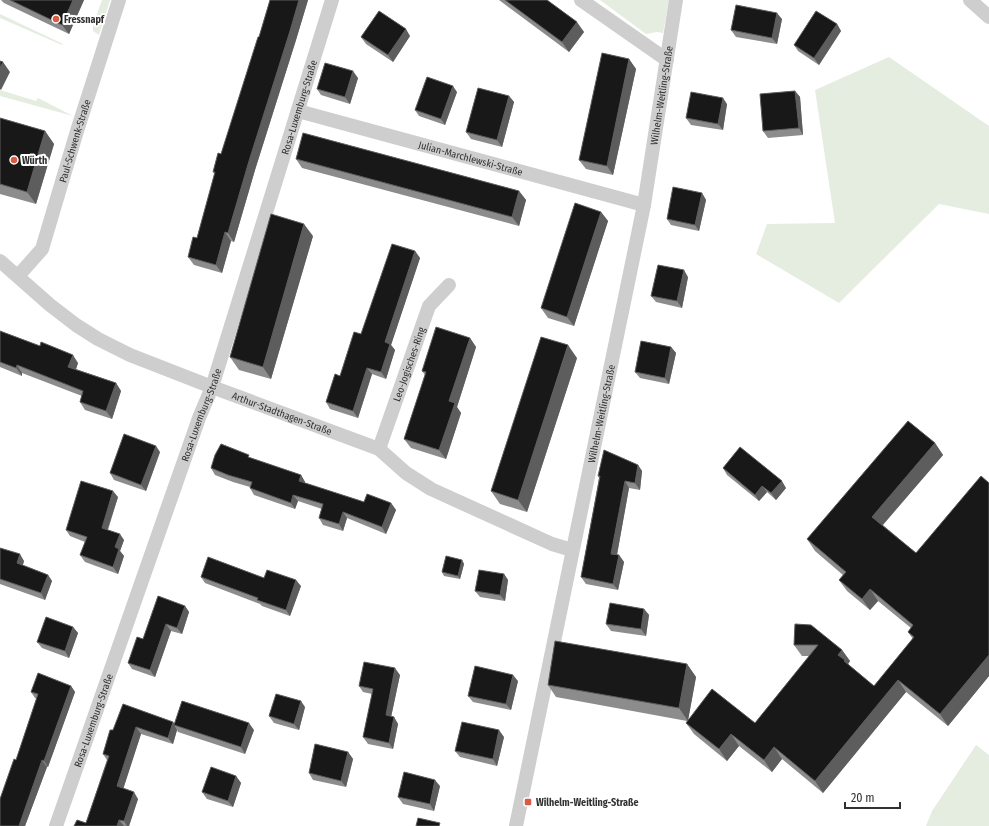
<svg xmlns="http://www.w3.org/2000/svg" width="989" height="826" font-family="'Fira Sans Condensed',sans-serif">
<rect width="100%" height="100%" fill="#fff"/>
<path fill="#e4ede0" d="M102,0H110L99,35L93,31V25Z
M600,0H669L663,33L657,32L646,34Z
M0,14L63,44L62,45L0,18Z
M889,57L989,126V214L939,204L839,303L756,254L767,224L835,223L815,90Z
M0,90L36,101L38,98L73,116L0,96Z
M976,745L989,755V826H926L932,811Z"/>
<g fill="none" stroke-linecap="round" stroke-linejoin="round">
<g stroke="#cecece" stroke-width="14">
<path d="M581,0L667,60"/>
<path d="M970,0L989,17"/>
<path id="s1" d="M298,111L644,205"/>
<path id="s2" d="M0,261L50,305L76,325L98,339L130,355L212,387L379,449L406,473L431,489L552,544L572,550"/>
<path id="s3" d="M18,276L42,249L77,131L119,0"/>
<path id="s4" d="M379,449L429,306L449,285"/>
<path id="s5" d="M56,826L199,418L212,387L332,0"/>
<path id="s6" d="M516,826L644,205L676,0"/>
</g>
</g>
<path fill="#8c8c8c" d="M1,0H84L69,34L4,3Z
M270,0H308L296,40L255,170L234,242L231,241L222,273L194,265L188,257L197,238L215,174L213,172L221,154L259,37Z
M499,0H547L584,32L569,52Z
M782,19L777,44L736,37L731,30Z
M837,24L841,31L819,65L798,51L794,45Z
M410,36L393,62L366,44L361,37Z
M629,59L636,69L613,175L586,169L579,160Z
M358,78L350,104L321,95L317,89Z
M795,91L800,97L803,135L768,138L763,131Z
M457,92L445,125L419,116L415,110Z
M509,96L514,102L502,147L471,139L466,132Z
M727,104L723,130L691,125L686,118Z
M0,118L45,131L54,144L36,204L0,194Z
M296,159L519,191L526,200L519,226L302,168Z
M702,193L706,200L699,231L671,225L667,219Z
M601,212L608,221L574,326L548,318L541,308Z
M313,236L271,379L239,370L230,357Z
M415,251L420,258L391,345L395,350L386,379L372,374L358,418L330,409L326,402L340,376L361,334Z
M688,277L682,308L656,302L651,296Z
M0,331L78,363L76,369L116,383L121,391L112,419L85,410L80,402L82,396L22,373V376L0,367Z
M470,338L476,347L457,407L461,413L446,459L411,448L404,439L425,375L422,371Z
M671,347L676,353L669,384L640,378L635,372Z
M577,358L527,512L500,504L491,491Z
M935,443L943,455L883,525L916,553L989,483V676L948,726L906,692L823,793L782,759L772,772L739,746L727,761L694,734L686,723L687,721L556,697L548,685L687,664L696,677L688,719L755,723L810,656H802L794,645L795,624L842,650L850,661L848,664L874,686L913,639L908,632L911,628L878,601L870,610L847,591L839,580L843,575L815,551L807,539Z
M160,452L146,491L114,480L110,473Z
M250,458L301,475L305,482V483L364,502L391,503L396,510L386,534L347,518L343,531L323,525L319,518L322,509L298,501L295,509L254,495L250,488V487L233,482L215,475L211,468Z
M638,465L642,471L640,490L629,488L617,555H619L624,562L618,590L586,584L581,577L599,478L598,476Z
M723,468L786,488L776,500L767,492L759,501L727,475Z
M118,497L108,530L124,540L120,551L124,556L118,574L85,562L80,555L85,542L70,536L66,530Z
M0,548L24,561L23,565L48,575L52,581L45,600L0,584Z
M462,560L464,564L460,579L444,576L442,572Z
M504,574L508,580L505,601L480,597L475,591Z
M201,577L264,578L301,586L290,616L262,606L260,604L205,583Z
M185,606L189,612L182,634L171,631L155,677L132,669L128,663L143,639Z
M644,609L649,615L646,636L611,631L606,624Z
M73,627L78,633L69,658L42,648L37,642Z
M400,675L391,717H394L398,724L393,749L368,744L363,737L372,694L363,692L359,686Z
M518,681L511,710L473,702L468,696Z
M71,686L75,692L48,767H47L25,826H0L16,760L37,699L35,698L31,692Z
M305,707L299,730L274,723L269,716Z
M173,722L174,724L254,730L245,754L178,732L177,730L173,744L141,734L123,788L138,799L129,826H74L86,823L107,760L103,754L113,730Z
M504,737L497,766L460,757L455,751Z
M348,752L353,759L346,787L313,780L309,773Z
M236,776L241,783L233,807L207,799L202,792Z
M440,786L434,811L403,804L398,797Z"/>
<path fill="#5d5d5d" d="M73,0H84L69,34L62,25Z
M299,0H308L296,40L255,170L234,242L228,233L249,161Z
M777,13L782,19L777,44L772,38Z
M577,22L584,32L569,52L562,42Z
M837,24L841,31L819,65L814,58Z
M406,29L410,36L393,62L388,55Z
M629,59L636,69L613,175L607,166Z
M3,62L10,72L1,90L0,89V68Z
M353,71L358,78L350,104L345,97Z
M453,86L457,92L445,125L441,119Z
M795,91L800,97L803,135L799,128Z
M509,96L514,102L502,147L497,140Z
M723,98L727,104L723,130L718,124Z
M45,131L54,144L36,204L27,192Z
M519,191L526,200L519,226L512,217Z
M702,193L706,200L699,231L695,225Z
M601,212L608,221L574,326L567,317Z
M304,224L313,236L271,379L263,367Z
M225,232L231,241L222,273L216,265Z
M415,251L420,258L391,345L395,350L386,379L381,372L385,342Z
M684,270L688,277L682,308L677,301Z
M470,338L476,347L457,407L461,413L446,459L439,450L449,401Z
M568,345L577,358L527,512L518,500Z
M671,347L676,353L669,384L665,378Z
M73,355L78,363L74,375L68,367Z
M17,365L22,373V376L16,368Z
M367,368L372,374L358,418L353,411Z
M116,383L121,391L112,419L106,411Z
M935,443L943,455L880,528L872,517Z
M156,446L160,452L146,491L141,485Z
M638,465L642,471L640,490L635,483Z
M301,475L305,482L303,488L299,481Z
M625,481L629,488L616,560L611,554Z
M782,481L786,488L776,500L771,493Z
M762,486L767,492L759,501L755,495Z
M113,491L118,497L106,534L102,528Z
M293,495L298,501L295,509L291,503Z
M391,503L396,510L386,534L382,527Z
M343,512L347,518L343,531L339,524Z
M120,534L124,540L120,551L124,556L118,574L113,567L115,547Z
M20,554L24,561L21,570L17,563Z
M619,555L624,562L618,590L613,584Z
M462,560L464,564L460,579L458,576Z
M504,574L508,580L505,601L500,595Z
M48,575L52,581L45,600L41,593Z
M296,580L301,586L290,616L286,610Z
M870,589L878,601L870,610L862,599Z
M185,606L189,612L182,634L177,628Z
M644,609L649,615L646,636L641,629Z
M166,624L171,631L155,677L150,670Z
M73,627L78,633L69,658L65,651Z
M842,650L850,661L848,664L853,672L838,655Z
M989,655V676L948,726L940,714Z
M687,664L696,677L688,721L679,708Z
M395,668L400,675L390,722L386,715Z
M513,675L518,681L511,710L506,704Z
M898,680L906,692L823,793L815,781Z
M71,686L75,692L48,767L44,761Z
M301,701L305,707L299,730L294,724Z
M394,717L398,724L393,749L389,743Z
M173,722L176,726L174,725L177,730L173,744L168,738Z
M249,723L254,730L245,754L241,747Z
M136,727L141,734L122,793L117,786Z
M499,730L504,737L497,766L493,759Z
M731,734L739,746L727,761L719,749Z
M774,747L782,759L772,772L764,760Z
M348,752L353,759L346,787L341,781Z
M42,760L47,767L25,826H19Z
M236,776L241,783L233,807L228,801Z
M435,780L440,786L434,811L430,804Z
M134,792L138,799L129,826H127L124,821Z
M119,820L124,826H117Z"/>
<path fill="#181818" stroke="#5d5d5d" d="M10,0H73L62,25Z
M270,0H299L290,31L249,161L228,233L225,232L216,265L188,257L193,237L197,238L215,172H213L218,153L221,154L258,37H259Z
M505,0H547L577,22L562,42Z
M736,5L777,13L772,38L731,30Z
M379,11L406,29L388,55L361,37Z
M816,11L837,24L814,58L794,45Z
M602,53L629,59L607,166L579,160Z
M0,61L3,62L0,68Z
M325,63L353,71L345,97L317,89Z
M427,77L453,86L441,119L415,110Z
M478,88L509,96L497,140L466,132Z
M795,91L799,128L763,131L760,94Z
M691,92L723,98L718,124L686,118Z
M0,118L45,131L27,192L0,184Z
M303,133L519,191L512,217L296,159Z
M673,187L702,193L695,225L667,219Z
M575,203L601,212L567,317L541,308Z
M271,214L304,224L263,367L230,357Z
M392,244L415,251L385,342L390,344L381,372L367,368L353,411L326,402L335,374L340,376L354,332L361,334Z
M658,265L684,270L677,301L651,296Z
M436,327L470,338L449,401L455,403L439,450L404,439L426,372L422,371Z
M0,331L40,346L41,342L73,355L68,367L116,383L106,411L80,402L83,391L17,365L16,368L0,362Z
M541,337L568,345L518,500L491,491Z
M641,341L671,347L665,378L635,372Z
M908,421L935,443L872,517L916,553L981,476L989,483V655L940,714L898,680L815,781L774,747L764,760L731,734L719,749L686,723L712,689L755,723L818,645H794L795,624L811,625L842,650L838,655L845,660L844,661L874,686L914,637L908,632L913,625L870,589L862,599L839,580L846,572L807,539Z
M124,434L156,446L141,485L110,473Z
M221,444L249,455L248,457L301,475L299,481L364,502L367,494L391,503L382,527L343,512L339,524L319,518L323,504L293,495L291,503L250,488L252,482L228,475L211,468L215,455Z
M740,447L782,481L771,493L762,486L755,495L723,468Z
M604,450L638,465L635,483L625,481L611,554L619,555L613,584L581,577L600,476H598Z
M81,481L113,491L102,528L120,534L115,547L119,549L113,567L80,555L87,537L66,530Z
M0,548L20,554L17,563L48,575L41,593L0,579Z
M446,556L462,560L458,576L442,572Z
M208,557L264,578L267,570L296,580L286,610L257,600L258,598L201,577Z
M479,570L504,574L500,595L475,591Z
M158,596L185,606L177,628L166,624L150,670L128,663L137,637L143,639Z
M610,603L644,609L641,629L606,624Z
M46,617L73,627L65,651L37,642Z
M555,641L687,664L679,708L548,685Z
M364,662L395,668L386,715L394,717L389,743L363,737L373,689L359,686Z
M475,666L513,675L506,704L468,696Z
M38,673L71,686L44,761L42,760L19,826H0V799L14,759L16,760L38,694L31,692Z
M276,694L301,701L294,724L269,716Z
M182,701L249,723L241,747L174,725Z
M123,704L173,722L168,738L136,727L117,786L134,792L124,821L119,820L117,826H74L77,820L86,823L109,756L103,754L110,730H113Z
M462,722L499,730L493,759L455,751Z
M315,744L348,752L341,781L309,773Z
M211,767L236,776L228,801L202,792Z
M404,772L435,780L430,804L398,797Z
M418,818L440,823L439,826H416Z"/>
<g fill="#d95c42" stroke="#fff" stroke-width="1.5">
<circle cx="56" cy="19" r="4"/>
<circle cx="14" cy="160" r="4"/>
<rect x="524" y="798" width="8" height="8" rx="2"/>
</g>
<g text-anchor="middle" stroke-width="4" stroke-linejoin="round" paint-order="stroke">
<g font-size="10" font-weight="bold" fill="#313131" stroke="#fff" text-anchor="start">
<text x="64" y="23">Fressnapf</text>
<text x="22" y="164">Würth</text>
<text x="536" y="806">Wilhelm-Weitling-Straße</text>
</g>
<g font-size="10" fill="#313131" stroke="#fff">
<text dy="4" stroke="none"><textPath href="#s6" startOffset="745">Wilhelm-Weitling-Straße</textPath></text>
<text dy="4" stroke="none"><textPath href="#s5" startOffset="759">Rosa-Luxemburg-Straße</textPath></text>
<text dy="4" stroke="none"><textPath href="#s3" startOffset="149">Paul-Schwenk-Straße</textPath></text>
<text dy="4" stroke="none"><textPath href="#s1" startOffset="179">Julian-Marchlewski-Straße</textPath></text>
<text dy="4" stroke="none"><textPath href="#s4" startOffset="90">Leo-Jogisches-Ring</textPath></text>
<text dy="4" stroke="none"><textPath href="#s2" startOffset="324">Arthur-Stadthagen-Straße</textPath></text>
<text dy="4" stroke="none"><textPath href="#s6" startOffset="421">Wilhelm-Weitling-Straße</textPath></text>
<text dy="4" stroke="none"><textPath href="#s5" startOffset="436">Rosa-Luxemburg-Straße</textPath></text>
<text dy="4" stroke="none"><textPath href="#s5" startOffset="112">Rosa-Luxemburg-Straße</textPath></text>
</g>
</g>
<path d="M845 802v6h55v-6" fill="none" stroke="#313131" stroke-width="2"/>
<text x="851" y="802" font-size="12" fill="#313131" stroke="#ffffff" stroke-width="3" paint-order="stroke">20 m</text>
</svg>
